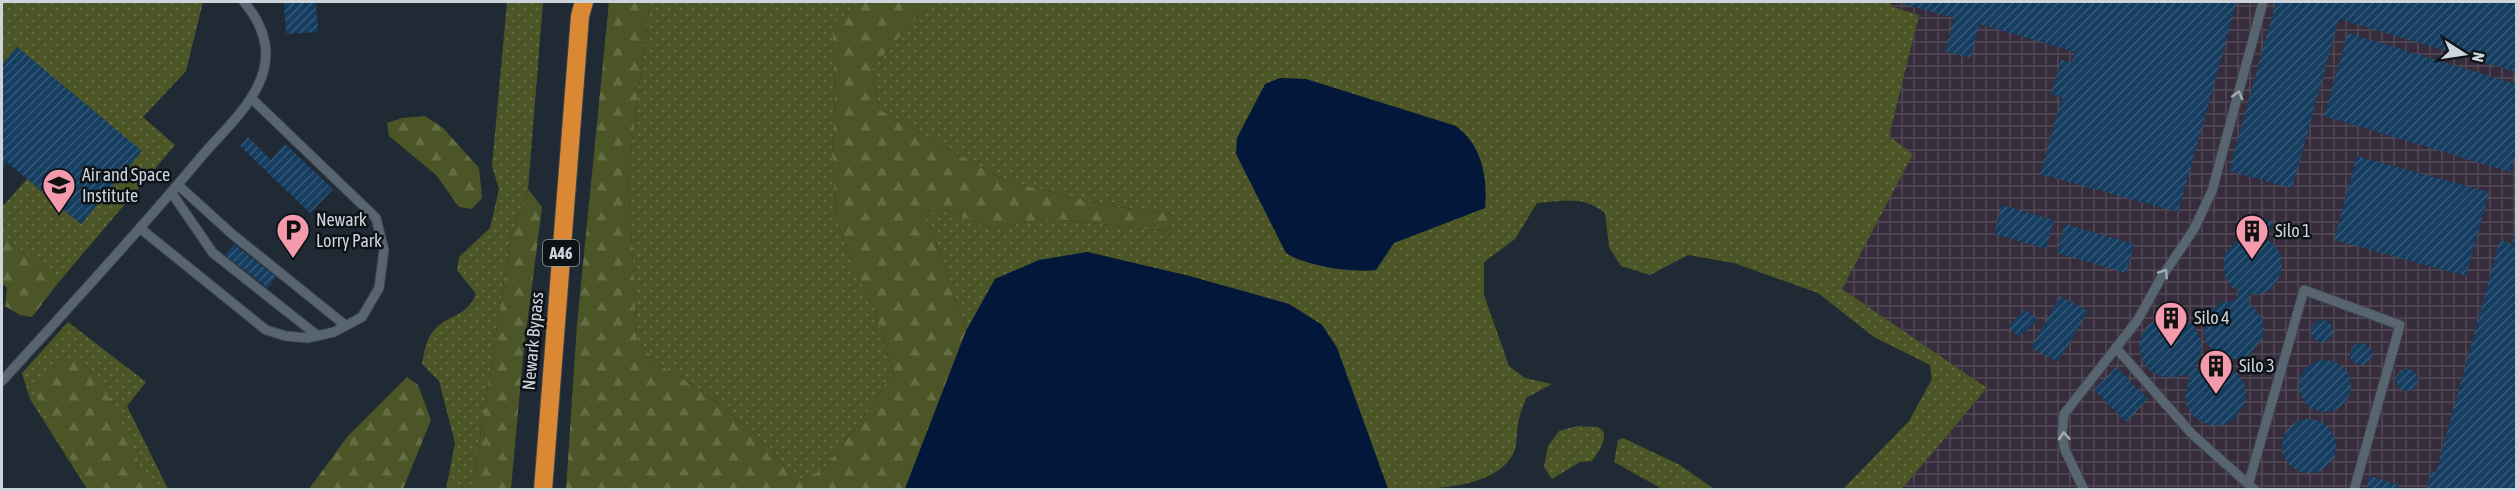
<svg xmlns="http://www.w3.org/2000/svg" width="2518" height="491" font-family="'Asap Condensed',sans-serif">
<defs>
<pattern id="industrial-grid" width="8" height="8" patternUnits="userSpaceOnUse" patternTransform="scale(1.5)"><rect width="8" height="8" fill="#362c3b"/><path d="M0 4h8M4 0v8" fill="none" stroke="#524a57"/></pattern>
<pattern id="grass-dots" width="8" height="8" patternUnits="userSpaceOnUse" patternTransform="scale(1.5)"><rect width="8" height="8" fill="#4c5526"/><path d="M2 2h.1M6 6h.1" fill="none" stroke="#656d45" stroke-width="1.8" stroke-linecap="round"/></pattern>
<pattern id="forest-firs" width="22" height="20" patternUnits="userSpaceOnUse" patternTransform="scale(1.5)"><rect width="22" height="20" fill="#4c5526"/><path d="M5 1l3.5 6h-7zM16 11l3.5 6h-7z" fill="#656d45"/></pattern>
<pattern id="building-hatch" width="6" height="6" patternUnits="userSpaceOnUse" patternTransform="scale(1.5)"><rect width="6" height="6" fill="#153d60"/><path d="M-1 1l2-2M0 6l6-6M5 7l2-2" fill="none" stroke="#365876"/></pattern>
</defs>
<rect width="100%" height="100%" fill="#202a34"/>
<path fill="url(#industrial-grid)" d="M1892,2H2516V489H1902L1987,388L1842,289L1912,154L1889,136L1919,15L1890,5Z"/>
<path fill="url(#grass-dots)" d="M2,2H203L186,71L143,117L175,145L58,283L2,233V203L4,205L27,179L81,224L141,151L17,47L2,65Z
M507,2H543L528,189L511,235L472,489H446L455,443L439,381L422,364C424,352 426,337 436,328C451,313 466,318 476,294L457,270L459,257L490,228L499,189L492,166Z
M650,2H859L832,26L835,94L832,154L836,217L848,254L874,309L893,372L868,411L823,470L793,482L774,451L707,394L657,363L637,339L628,173Z
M933,2H1892L1891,6L1919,15L1889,136L1913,154L1842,289L1987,388L1902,489H1843L1909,421L1932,379L1930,365L1874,337L1818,293L1734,263L1688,255L1650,275L1621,266L1609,247L1605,213C1583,195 1564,201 1537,203L1515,239L1484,262V295L1509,366L1525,378L1552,384L1526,398C1524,405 1520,412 1519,420C1516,430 1518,442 1514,452C1496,491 1426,489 1388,489L1337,348L1322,325L1289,304L1189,276L1087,252L995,279L966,331L926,213L947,211L992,229L1048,218L1169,232L1172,214L1110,206L1006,181L880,110L872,69L914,20Z
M68,322L146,382L127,406L168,489H87L30,399L22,373Z
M1577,426L1598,427L1604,432C1605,444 1598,452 1592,461L1580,462L1552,479L1544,467L1548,446L1559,431Z
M1623,438L1680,465L1714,489H1662L1614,462L1618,440Z"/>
<path fill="url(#forest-firs)" d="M609,2H650L628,173L637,339L657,363L707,394L774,451L793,482L823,470L868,411L893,372L874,309L848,254L836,217L832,154L835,94L832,26L859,2H933L914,20L872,69L880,110L1006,181L1110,206L1172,214L1169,232L1049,218L992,229L947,211L926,213L966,331L905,489H566L577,324Z
M425,116L443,128L479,168L482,198L472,209L459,207L436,175L389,136L387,123L402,118Z
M528,189L542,207L523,357L511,489H472L511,235Z
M2,233L58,283L32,317L20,315L5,306L7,288L2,283Z
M75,357L111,400L151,489H88L35,395L47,369Z
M407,377L418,385L431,420L403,489H309L347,437Z"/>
<path fill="#03173b" d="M1280,78L1306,79L1456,126C1482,145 1488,178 1485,208L1394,243L1376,270C1351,273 1306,266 1286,253L1236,154L1237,138L1265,84Z
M1087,252L1189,276L1289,304L1322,325L1337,348L1388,489H905L966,331L995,279L1039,260Z"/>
<path fill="url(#building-hatch)" d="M284,2H316L318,32L286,34Z
M1896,2H2237L2178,212L2040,174L2062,97L2051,94L2061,60L2072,62L2075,52L1980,24L1970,58L1945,51L1954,18Z
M2276,2H2516V72L2339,19L2292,188L2229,171Z
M2348,33L2516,84V152L2510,172L2324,116Z
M17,47L142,151L81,224L7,162L2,169V65Z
M248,137L271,160L285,144L333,189L310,213L240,146Z
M2357,156L2489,192L2466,276L2334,240Z
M2002,205L2054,220L2046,249L1994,234Z
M2260,218L2273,221L2267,240L2273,244L2280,254L2282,265L2280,275L2276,283L2268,291L2260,294H2251L2248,304L2255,309L2262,318L2264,330L2262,340L2249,356L2242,359H2232L2229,368L2237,373L2244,383L2246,394L2245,405L2232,421L2224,425H2209L2196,419L2187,407L2185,396L2190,378L2187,374L2178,377H2163L2150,371L2142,359L2139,348L2142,335L2147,326L2156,319L2170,316L2181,317L2193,325L2199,335L2202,346L2200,357L2195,366L2198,370L2209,365L2217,364L2219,356L2215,353L2206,342L2204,331L2206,318L2212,310L2220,303L2236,300L2239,291L2233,288L2225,277L2223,266L2225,254L2239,239L2255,236Z
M2065,224L2134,244L2126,273L2057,253Z
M2516,230V490H2426L2431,471L2436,472L2500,240L2512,244Z
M234,244L276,277L268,288L225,255Z
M2060,296L2088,311L2058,362L2031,348Z
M2026,309L2037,320L2019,337L2008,326Z
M2311 331a11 11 0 1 1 22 0a11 11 0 1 1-22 0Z
M2350 354a11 11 0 1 1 22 0a11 11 0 1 1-22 0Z
M2299 386a26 26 0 1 1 52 0a26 26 0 1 1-52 0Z
M2116,367L2148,399L2126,422L2094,390Z
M2396 380a11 11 0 1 1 22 0a11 11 0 1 1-22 0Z
M2282 446a27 27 0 1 1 54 0a27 27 0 1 1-54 0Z
M2370,476L2399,485L2397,490H2366Z"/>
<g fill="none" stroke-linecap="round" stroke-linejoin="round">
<defs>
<path id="lane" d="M178,185L232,234L345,325
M171,192L213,253L318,336
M141,229L266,330L286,336L308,338L334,332L362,317L379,288L384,250L376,218L251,98
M2117,349L2192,434L2255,490
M2,381C69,307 137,234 201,157C223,131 256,103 264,69C270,44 260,21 244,2
M2249,482L2304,290L2400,325L2354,490
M2084,490L2065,450L2062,434L2064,414L2137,321L2161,278L2194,229L2212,191L2263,2"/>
<path id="highway" d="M543,490L580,16L584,2"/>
</defs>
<use href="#lane" stroke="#3c454e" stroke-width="11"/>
<use href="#highway" stroke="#3c454e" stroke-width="20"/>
<use href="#lane" stroke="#586470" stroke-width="9"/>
<use href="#highway" stroke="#db8835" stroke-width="18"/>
</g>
<defs><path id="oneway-chevron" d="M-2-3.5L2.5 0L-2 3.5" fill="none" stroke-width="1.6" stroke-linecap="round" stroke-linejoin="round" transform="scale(1.5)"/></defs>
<g stroke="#a4adb6">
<use href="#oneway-chevron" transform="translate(2238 95) rotate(-75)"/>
<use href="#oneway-chevron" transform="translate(2164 273) rotate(-57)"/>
<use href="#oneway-chevron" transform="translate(2064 436) rotate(-93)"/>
</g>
<defs>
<symbol id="university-pin" viewBox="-11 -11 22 30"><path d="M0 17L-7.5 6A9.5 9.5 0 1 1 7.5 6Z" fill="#f39aac" stroke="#0d1217"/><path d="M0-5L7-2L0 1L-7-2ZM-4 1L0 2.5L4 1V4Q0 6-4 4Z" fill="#111"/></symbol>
<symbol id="parking-pin" viewBox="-11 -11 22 30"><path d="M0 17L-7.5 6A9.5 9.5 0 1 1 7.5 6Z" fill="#f39aac" stroke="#0d1217"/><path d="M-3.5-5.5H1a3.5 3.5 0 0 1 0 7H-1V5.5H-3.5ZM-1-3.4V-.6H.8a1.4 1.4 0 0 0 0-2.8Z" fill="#111"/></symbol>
<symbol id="building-pin" viewBox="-11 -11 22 30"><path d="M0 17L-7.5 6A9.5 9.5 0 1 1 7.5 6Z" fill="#f39aac" stroke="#0d1217"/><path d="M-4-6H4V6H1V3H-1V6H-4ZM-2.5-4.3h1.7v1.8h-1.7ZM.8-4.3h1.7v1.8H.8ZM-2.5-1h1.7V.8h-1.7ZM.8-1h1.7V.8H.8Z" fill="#111"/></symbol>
</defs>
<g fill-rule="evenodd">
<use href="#university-pin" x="40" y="166" width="38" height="52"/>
<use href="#parking-pin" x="274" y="211" width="38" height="52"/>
<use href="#building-pin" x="2233" y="212" width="38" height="52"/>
<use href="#building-pin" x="2152" y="299" width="38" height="52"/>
<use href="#building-pin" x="2197" y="347" width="38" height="52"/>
</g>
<g text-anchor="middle" stroke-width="5" stroke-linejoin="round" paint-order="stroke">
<rect fill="#0d1217" stroke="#939aa0" stroke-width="1.5" x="543" y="240" width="36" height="26" rx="4.5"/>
<g font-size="16" font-weight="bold" fill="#cdd4db">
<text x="561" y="259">A46</text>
</g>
<g font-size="18" fill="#cdd4db" stroke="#0d1217" text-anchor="start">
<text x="82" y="181">Air and Space<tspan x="82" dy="21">Institute</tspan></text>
<text x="316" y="226">Newark<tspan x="316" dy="21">Lorry Park</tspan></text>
<text x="2275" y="237">Silo 1</text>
<text x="2194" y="324">Silo 4</text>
<text x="2239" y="372">Silo 3</text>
</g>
<g font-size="18" fill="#cdd4db" stroke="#0d1217">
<text transform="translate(533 341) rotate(-85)" y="6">Newark Bypass</text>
</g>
</g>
<rect width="2518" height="491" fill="none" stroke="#cdd4db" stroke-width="6"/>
<g transform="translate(2464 54) rotate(102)" stroke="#0d1217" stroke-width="4.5" paint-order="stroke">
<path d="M0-4.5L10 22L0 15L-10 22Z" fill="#cdd4db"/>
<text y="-9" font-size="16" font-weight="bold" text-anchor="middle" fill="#cdd4db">N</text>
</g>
</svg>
